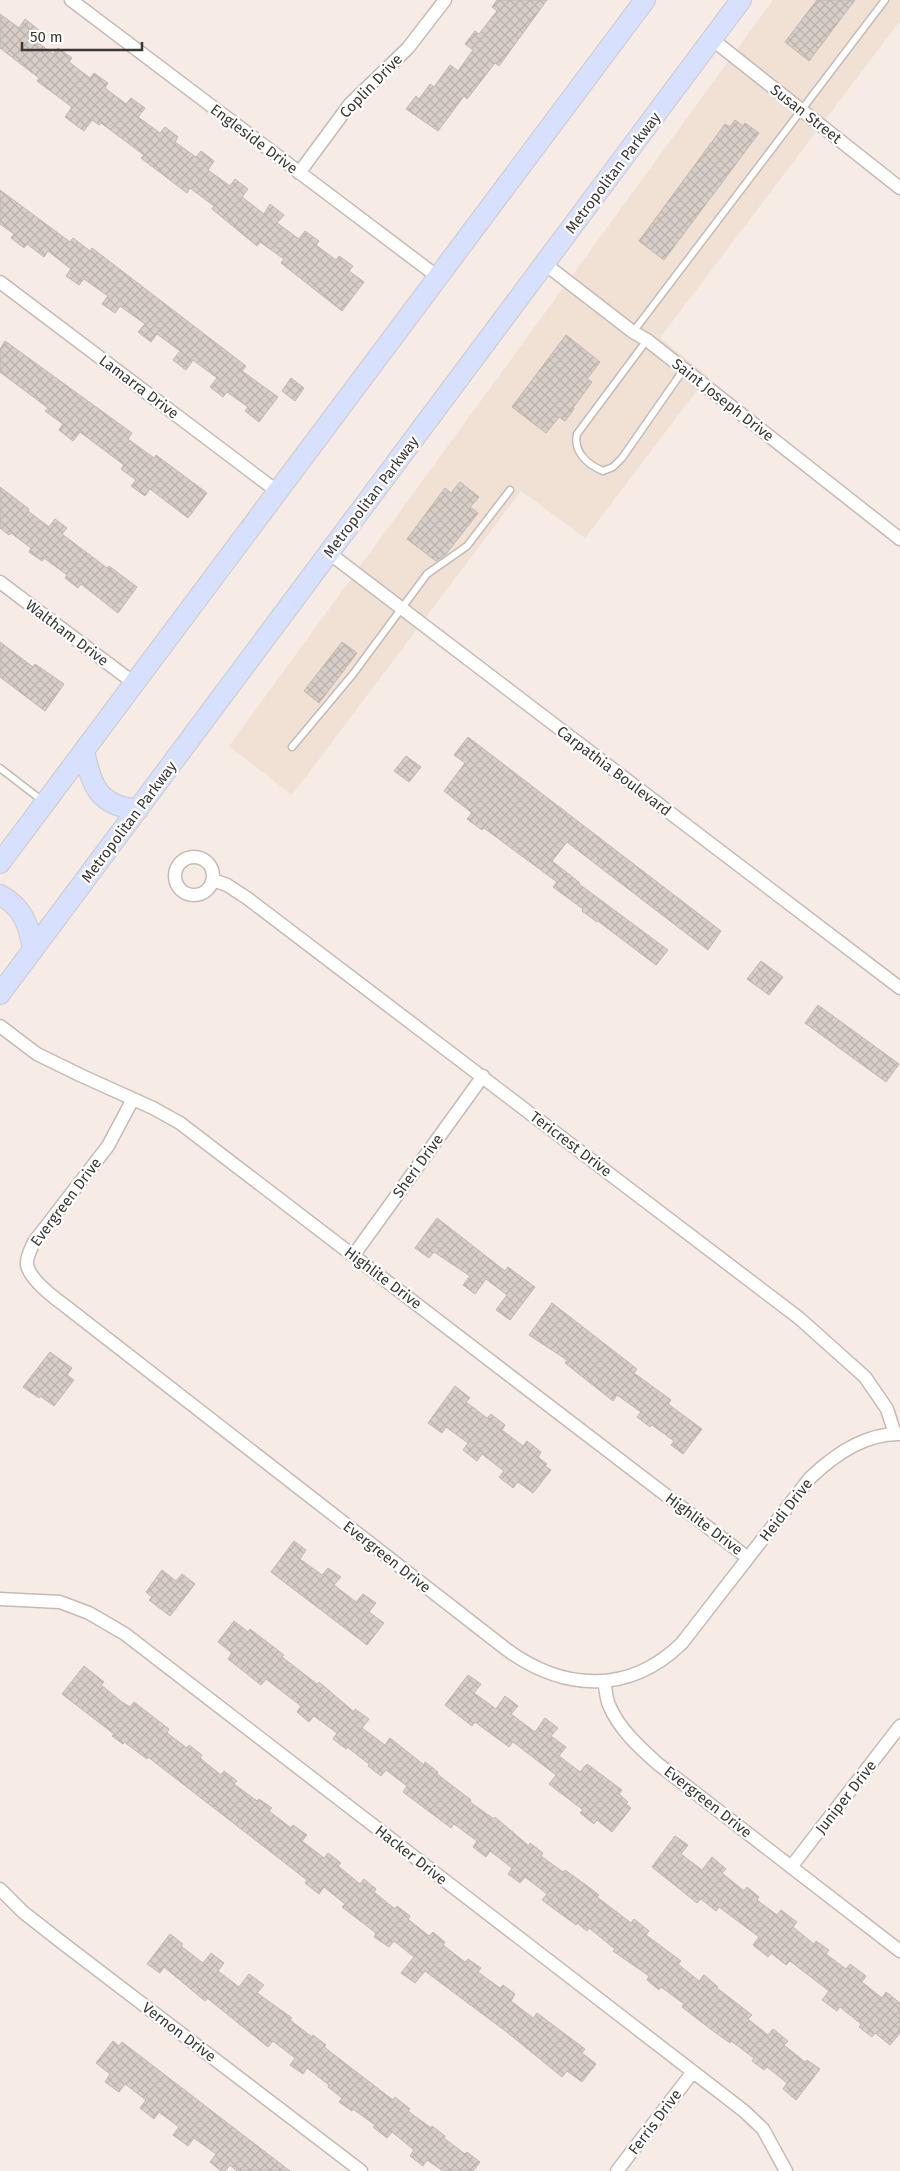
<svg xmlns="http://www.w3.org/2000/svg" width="900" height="2171" font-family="'Fira Sans',sans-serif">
<defs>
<pattern id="building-cross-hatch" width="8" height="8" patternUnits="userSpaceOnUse" patternTransform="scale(1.25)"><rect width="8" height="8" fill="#d7cec7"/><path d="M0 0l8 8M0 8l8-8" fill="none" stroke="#b9b2ac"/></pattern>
</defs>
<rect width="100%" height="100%" fill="#f6ece5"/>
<path fill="#f0e1d4" d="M773,0H900V21L660,338L708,376L585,538L521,491L292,795L229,746Z"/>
<path fill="url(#building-cross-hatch)" stroke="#c0b7b0" d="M497,0H547L499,66L495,63L467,99L464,96L438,131L406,109L416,96L419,99L430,84L434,87L450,65L458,71L473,50L465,44L475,31L479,34L497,11L492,7Z
M817,0H855L809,61L785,42Z
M0,14L19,28L25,19L39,30L32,38L53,54L58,48L72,58L69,62L90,78L94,73L108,83L105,88L126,104L131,98L145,108L138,117L160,133L165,127L178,137L175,142L196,157L201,151L214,161L208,170L230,186L235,179L248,189L242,197L264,214L270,204L284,215L277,223L299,239L305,231L319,241L316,245L336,260L339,256L353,266L349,271L364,282L342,311L281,263L284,259L260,242L257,246L212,209L214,206L190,188L187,193L141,158L144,155L101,123L99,125L92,120L84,131L65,117L72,107L37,81L39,78L0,48Z
M735,120L743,126L745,123L759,133L664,260L639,241L725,124L730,127Z
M0,190L70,242L73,238L90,251L92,248L246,366L242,371L278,397L259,422L245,411L248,407L227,392L223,397L210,387L217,378L193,360L186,370L173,360L180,351L157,334L151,342L138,332L145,324L120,306L115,313L102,304L108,296L84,279L79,285L66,276L71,269L48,251L44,257L27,244L24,248L11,238L14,234L0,224Z
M566,335L600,362L587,379L592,382L573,408L574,409L565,421L559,417L546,433L512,407Z
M5,341L132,433L128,439L154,458L156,455L207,493L188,518L150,489L145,496L131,486L136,480L121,469L124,465L80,432L73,441L59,430L63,424L45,411L48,408L0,372V349Z
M291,378L304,388L295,401L282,391Z
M460,482L479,497L470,507L478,513L446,554L436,561L407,539L445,488L451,493Z
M0,487L29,509L28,511L49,527L55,519L67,528L62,534L107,568L109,566L137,587L118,613L81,584L78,588L65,578L67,575L44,558L42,561L29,552L31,548L11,533L9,535L0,528Z
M0,642L33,667L35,664L64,684L45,711L0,677Z
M342,642L357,653L319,703L304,691Z
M468,737L721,931L708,950L567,842L552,861L580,883L579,884L668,950L656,965L598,921L597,922L582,911L583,909L553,887L557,882L484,828L482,830L467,819L472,813L444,791L465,763L454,755Z
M406,756L421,767L409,782L394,771Z
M761,961L783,977L769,995L747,979Z
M818,1005L899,1064L886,1082L805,1023Z
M437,1218L505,1271L508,1267L535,1287L510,1320L496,1310L507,1295L486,1279L475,1294L463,1285L470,1276L434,1252L429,1258L415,1248Z
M552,1303L637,1369L634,1373L671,1400L668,1404L702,1429L683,1454L671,1445L674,1441L652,1425L650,1427L637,1417L641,1412L617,1395L613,1401L565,1363L567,1360L529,1335Z
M50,1352L72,1368L67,1375L74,1380L54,1406L40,1396L39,1398L23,1387Z
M455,1386L470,1398L466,1402L487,1418L491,1414L505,1425L502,1430L523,1446L527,1441L541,1452L538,1457L547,1464L545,1466L551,1470L533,1493L518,1482L513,1488L499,1477L504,1471L482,1454L477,1461L463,1450L468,1443L446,1427L442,1433L428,1423Z
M294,1541L306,1550L300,1559L322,1575L328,1568L341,1577L334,1585L356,1602L363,1594L376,1603L369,1612L384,1623L367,1645L271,1572Z
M162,1570L176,1581L182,1574L195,1584L170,1616L149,1600L152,1597L146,1592Z
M234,1621L248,1632L250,1629L284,1655L282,1657L317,1684L319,1682L354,1712L355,1709L369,1719L362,1728L385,1745L390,1738L424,1765L425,1762L438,1772L437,1774L471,1800L470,1802L494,1819L495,1817L529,1846L530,1843L543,1853L541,1856L563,1872L565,1870L586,1885L599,1895L597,1897L631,1923L634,1919L649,1931L646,1935L681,1961L678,1964L699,1981L704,1975L718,1987L717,1988L752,2015L748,2019L768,2035L773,2029L788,2041L784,2045L805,2062L807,2060L820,2069L796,2100L783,2089L787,2083L767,2067L764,2070L752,2061L754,2058L731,2041L730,2043L709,2028L682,2007L684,2004L661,1987L659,1990L647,1980L649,1976L613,1951L615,1949L589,1928L587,1931L577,1923L576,1925L542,1900L547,1894L525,1877L520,1883L508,1874L512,1868L490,1851L486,1857L473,1847L477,1841L454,1824L451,1828L403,1792L407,1786L386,1770L381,1776L368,1766L369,1764L347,1747L346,1749L333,1739L337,1733L314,1716L309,1722L297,1712L301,1706L266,1679L261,1685L228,1659L232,1653L218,1642Z
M84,1666L104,1682L101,1685L122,1702L130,1707L134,1702L169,1729L167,1733L187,1748L189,1745L202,1755L200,1758L221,1775L224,1771L237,1781L234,1784L257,1801L259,1799L272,1808L269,1811L291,1828L293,1825L307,1835L302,1841L324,1858L328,1853L341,1863L338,1866L360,1884L364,1879L376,1889L374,1892L395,1909L397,1906L410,1916L408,1919L429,1936L433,1932L445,1942L443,1945L465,1962L468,1959L481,1968L478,1972L500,1988L503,1985L515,1994L511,2001L533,2018L537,2013L585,2049L582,2053L596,2064L582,2082L567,2071L562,2077L508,2033L425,1971L415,1983L401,1973L414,1957L394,1941L389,1947L374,1937L376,1933L342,1907L345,1904L324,1887L319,1894L305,1883L307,1880L148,1757L147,1759L124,1742L123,1744L112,1736L114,1734L62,1694Z
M468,1675L481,1684L474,1693L496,1709L505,1696L518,1706L511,1714L535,1732L545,1718L558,1728L551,1736L566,1747L559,1756L580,1772L587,1764L622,1790L619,1794L628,1802L626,1804L631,1808L612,1832L597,1820L594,1824L580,1813L583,1810L549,1784L556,1775L513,1742L509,1747L475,1722L472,1726L445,1705Z
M675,1836L688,1845L681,1854L702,1870L712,1857L726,1869L722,1873L744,1891L747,1887L759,1897L757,1900L777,1915L781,1910L797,1922L793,1927L814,1944L816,1941L829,1950L826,1954L846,1969L850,1964L866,1976L862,1982L882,1998L886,1992L900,2003V2033L890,2045L875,2033L872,2037L859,2027L861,2024L840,2007L837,2011L822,2000L829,1991L790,1961L786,1965L771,1953L768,1957L753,1945L759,1937L719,1907L716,1911L701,1899L697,1903L652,1867Z
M170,1934L183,1944L181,1946L203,1963L211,1953L224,1963L218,1971L239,1987L249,1974L264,1985L257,1993L292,2018L290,2020L312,2037L313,2035L326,2045L324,2047L393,2100L395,2097L410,2109L408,2111L431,2128L432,2126L445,2136L444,2138L465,2154L467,2152L480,2162L473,2171H443L427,2160L423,2166L410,2156L414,2150L392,2132L387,2138L373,2127L375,2125L353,2109L352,2111L339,2102L342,2098L328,2087L329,2085L307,2068L303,2074L290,2065L295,2058L273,2041L268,2047L207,1998L205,2001L164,1967L160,1973L147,1964Z
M113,2041L119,2046L122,2042L290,2171H237L230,2165L225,2171H221L210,2162L216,2154L194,2138L188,2146L173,2135L179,2127L159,2112L154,2119L140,2108L146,2100L125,2084L119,2092L105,2082L110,2074L96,2063Z"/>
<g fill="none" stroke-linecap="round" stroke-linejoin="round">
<defs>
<path id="lane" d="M633,332L885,0
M647,340L577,434C573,452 588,465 603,471L613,467L622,458L684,369
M292,747L353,674L427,574L467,546L510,490
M0,768L44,802"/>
<path id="street" d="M71,0L438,277
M713,40L900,188
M299,173L350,104L408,48L445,0
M545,264L633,332L647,340L900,539
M0,282L278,492
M329,553L900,988
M0,582L134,683
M175 876a19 19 0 1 1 38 0a19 19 0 1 1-38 0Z
M213,880L227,885L247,898L799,1318L865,1377L887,1409L895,1434
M0,1026L37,1054L80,1075L153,1108L180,1123L748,1558
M133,1099L108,1146L34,1242C31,1249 26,1257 27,1265C30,1279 53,1297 64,1305L506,1649C563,1691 629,1695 682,1643L810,1478C834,1455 865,1433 900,1434
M353,1256L483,1076
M0,1599L60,1602L89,1613L125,1634L744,2111L763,2129L786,2171
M604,1682C606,1689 606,1699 609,1705C619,1729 639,1747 658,1764L900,1951
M791,1867L900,1726
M0,1889L23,1912L60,1941L361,2171
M617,2171L692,2073"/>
<path id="primary" d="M84,751C92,787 98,805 138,810
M0,863L645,0
M0,895C23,907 29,925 33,950
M0,994L741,0"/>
</defs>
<use href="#lane" stroke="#c4bbb4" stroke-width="9"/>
<use href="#street" stroke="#c4bbb4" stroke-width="15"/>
<use href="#primary" stroke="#cccbca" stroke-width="22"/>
<use href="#lane" stroke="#fff" stroke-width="6"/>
<use href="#street" stroke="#fff" stroke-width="12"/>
<use href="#primary" stroke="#d7e0fc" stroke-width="20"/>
</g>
<g text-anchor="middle" stroke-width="4.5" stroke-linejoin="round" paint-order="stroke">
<g font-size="15" fill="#3a3734" stroke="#fff">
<text transform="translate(371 86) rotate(-46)" y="5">Coplin Drive</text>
<text transform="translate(806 114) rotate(38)" y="5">Susan Street</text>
<text transform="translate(254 139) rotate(37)" y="5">Engleside Drive</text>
<text transform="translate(613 173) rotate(-53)" y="5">Metropolitan Parkway</text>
<text transform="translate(139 387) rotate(37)" y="5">Lamarra Drive</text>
<text transform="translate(723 400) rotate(38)" y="5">Saint Joseph Drive</text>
<text transform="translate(371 497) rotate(-53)" y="5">Metropolitan Parkway</text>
<text transform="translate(67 633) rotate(37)" y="5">Waltham Drive</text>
<text transform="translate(614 771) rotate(37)" y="5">Carpathia Boulevard</text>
<text transform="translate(129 822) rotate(-53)" y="5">Metropolitan Parkway</text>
<text transform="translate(571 1144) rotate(37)" y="5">Tericrest Drive</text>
<text transform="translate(418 1166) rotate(-54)" y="5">Sheri Drive</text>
<text transform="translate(66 1202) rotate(-53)" y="5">Evergreen Drive</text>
<text transform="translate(383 1278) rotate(37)" y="5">Highlite Drive</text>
<text transform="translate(786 1510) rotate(-52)" y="5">Heidi Drive</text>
<text transform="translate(704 1524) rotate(37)" y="5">Highlite Drive</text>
<text transform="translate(387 1557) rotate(38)" y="5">Evergreen Drive</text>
<text transform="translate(846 1797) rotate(-52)" y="5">Juniper Drive</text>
<text transform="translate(708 1802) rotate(38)" y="5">Evergreen Drive</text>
<text transform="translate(411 1855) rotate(38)" y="5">Hacker Drive</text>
<text transform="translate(179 2032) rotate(37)" y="5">Vernon Drive</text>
<text transform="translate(655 2122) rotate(-53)" y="5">Ferris Drive</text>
</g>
</g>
<path d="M22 42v8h120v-8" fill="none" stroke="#3a3734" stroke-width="2.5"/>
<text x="30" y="42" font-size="15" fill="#3a3734" stroke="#ffffff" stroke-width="4" paint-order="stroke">50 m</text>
</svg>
